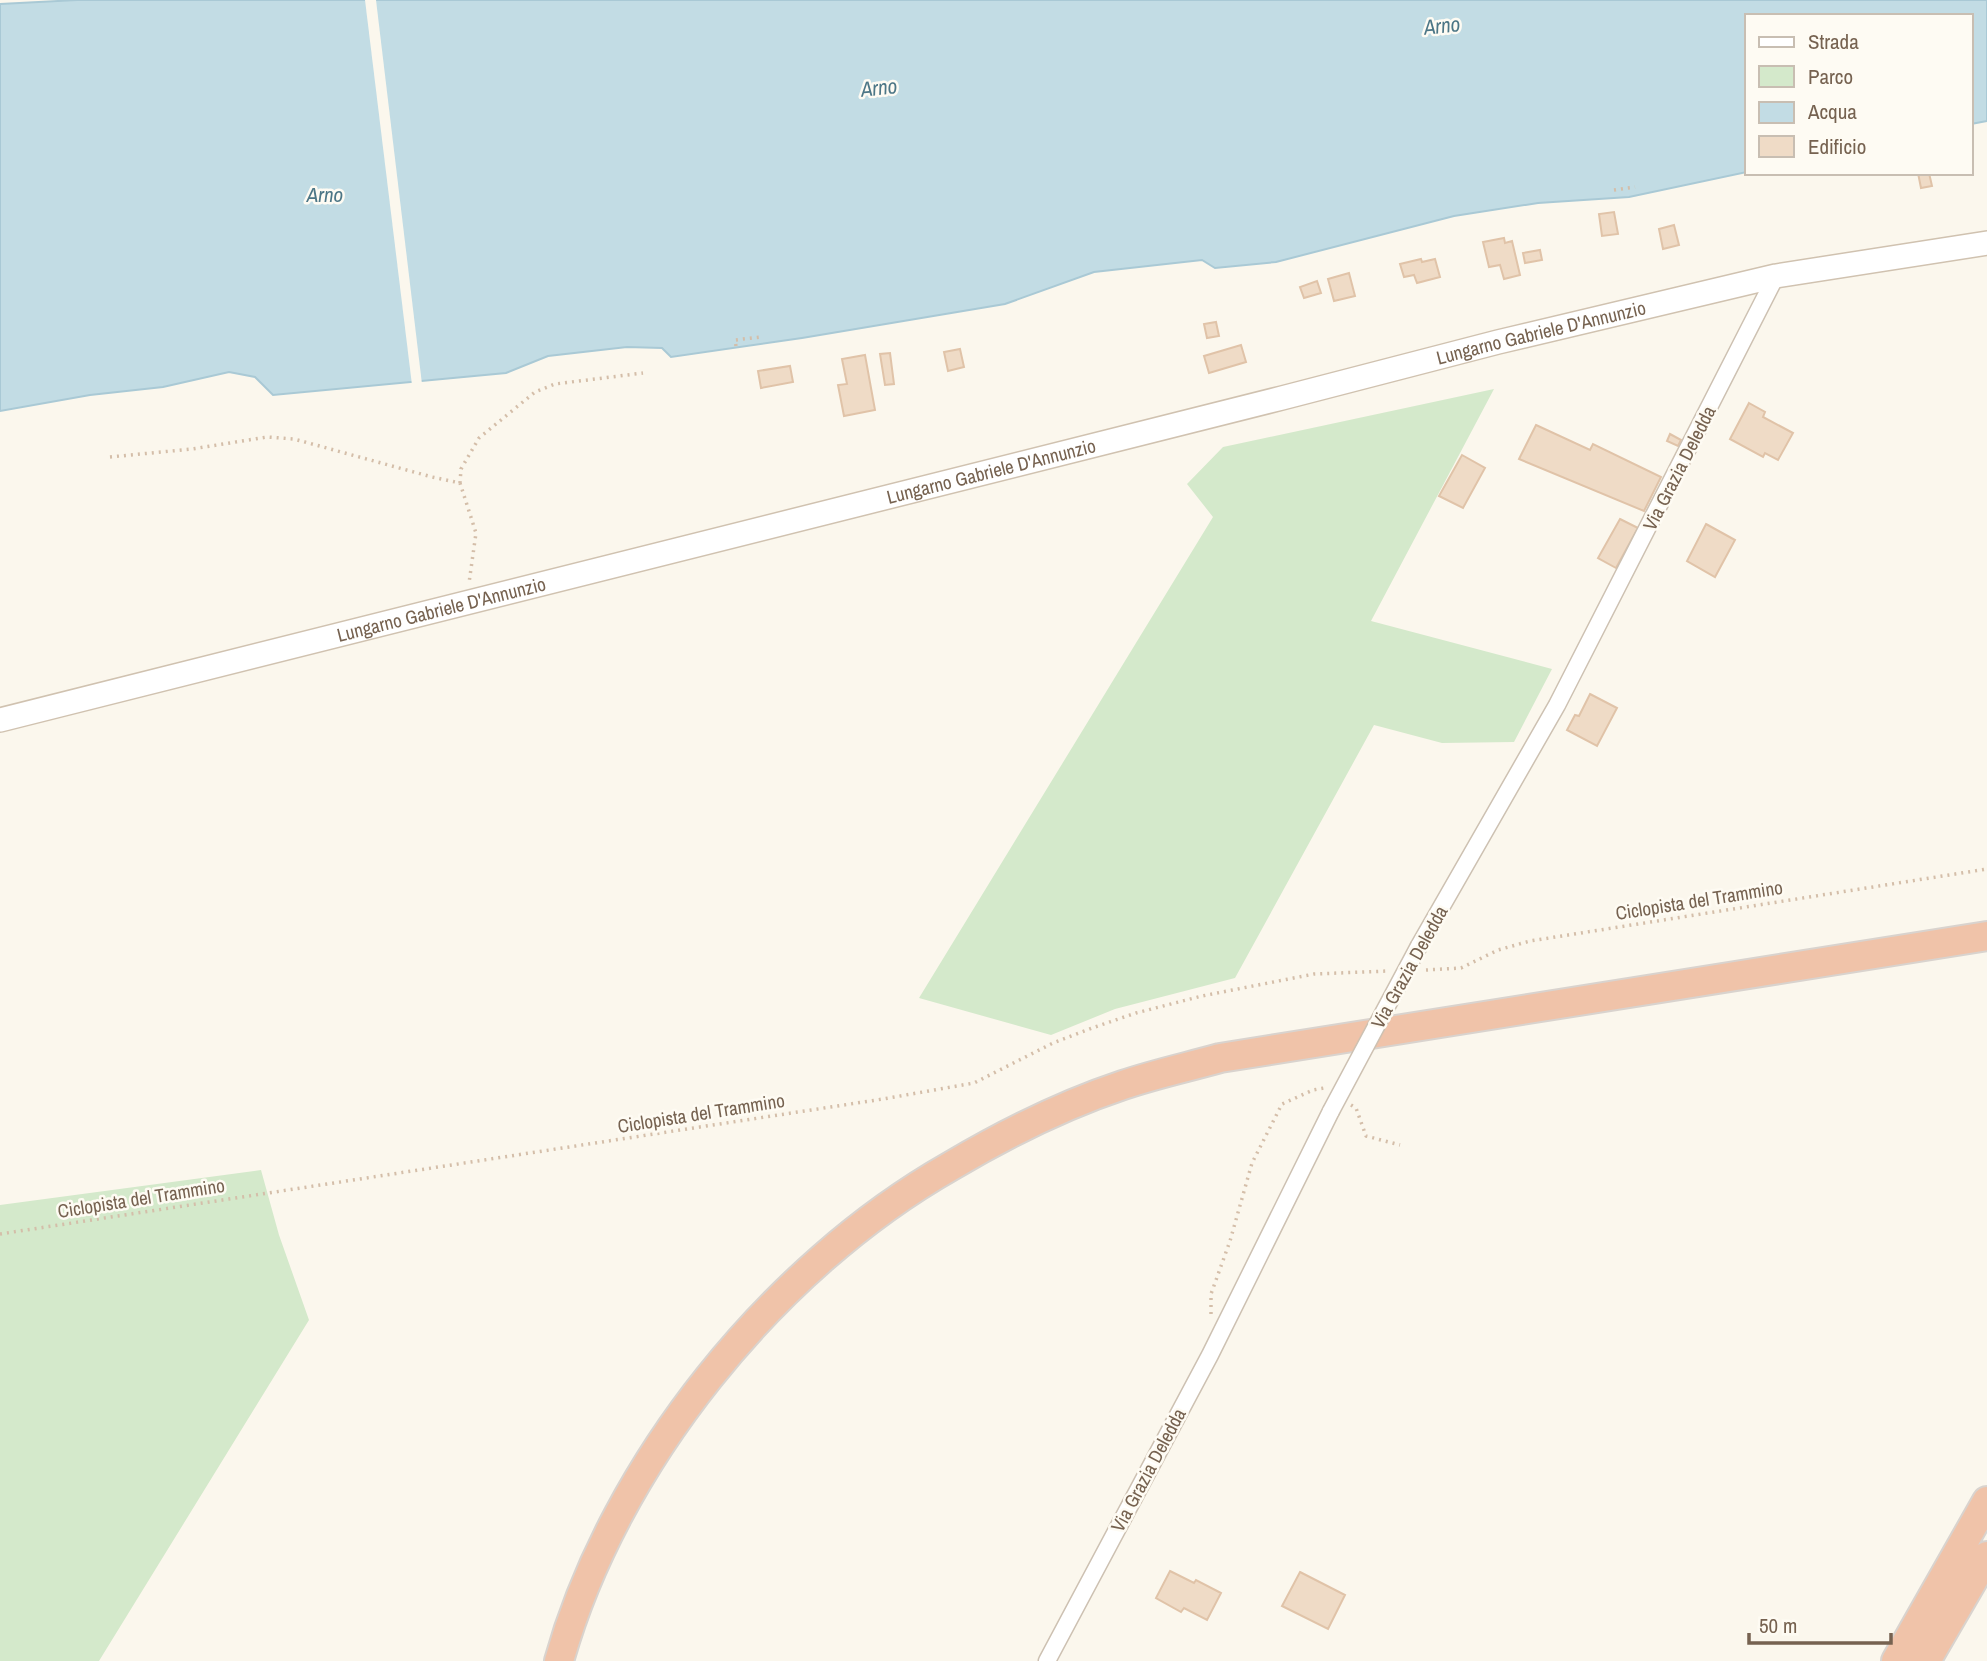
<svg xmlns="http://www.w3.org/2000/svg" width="1987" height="1661" font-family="'Archivo Narrow',sans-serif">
<rect width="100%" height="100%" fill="#fbf7ed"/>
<path fill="#d4e9cb" d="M1494,389L1371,621L1552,669L1514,742L1442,743L1374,725L1235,978L1115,1009L1051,1035L919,998L1213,517L1187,484L1223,447Z
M261,1170L279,1235L309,1320L99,1661H0V1205Z"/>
<path fill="#c2dce4" stroke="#a9c9d5" stroke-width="2" d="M77,0H1987V121L1971,124V16H1747V172L1629,197L1538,203L1454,216L1276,262L1215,268L1202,260L1094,272L1005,304L802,338L671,357L662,348L627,347L548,356L506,373L273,395L255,377L229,372L163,387L90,395L0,411V4Z"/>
<path fill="#fbf7ed" d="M365,0H376L422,384L412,385Z"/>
<path fill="#efdbc6" stroke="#e0c3a8" stroke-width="2" d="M1918,173H1929L1932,186L1921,188Z
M1614,212L1618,234L1602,236L1599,214Z
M1674,225L1679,245L1663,249L1659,229Z
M1504,238L1505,243L1512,241L1520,275L1504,279L1500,265L1489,267L1483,242Z
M1540,250L1542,260L1525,263L1523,253Z
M1421,259L1422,262L1435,259L1440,277L1417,283L1414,275L1404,277L1400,264Z
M1349,273L1355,296L1334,301L1328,279Z
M1317,281L1321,293L1304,298L1300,287Z
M1216,322L1219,336L1207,338L1204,324Z
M1241,345L1246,362L1209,373L1204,356Z
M960,349L964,367L948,371L944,352Z
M890,353L894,384L885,385L880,354Z
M865,355L875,410L844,416L838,385L847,384L842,359Z
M790,366L793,382L761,388L758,371Z
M1749,403L1765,412L1763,417L1793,433L1778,460L1765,453L1763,457L1730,439Z
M1536,425L1590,450L1593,444L1661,477L1644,511L1519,459Z
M1670,434L1681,440L1678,446L1667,441Z
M1462,455L1485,468L1463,508L1439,496Z
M1620,519L1638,528L1616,568L1598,558Z
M1706,524L1735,540L1715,577L1687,561Z
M1590,694L1617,708L1597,746L1567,730L1575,715L1579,716Z
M1170,1571L1194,1583L1196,1580L1221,1593L1207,1620L1184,1608L1181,1612L1156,1598Z
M1300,1572L1345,1595L1328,1629L1282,1606Z"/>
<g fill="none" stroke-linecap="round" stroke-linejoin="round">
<defs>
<path id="minor" d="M1419,946L1557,705L1776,276
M1047,1661L1210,1355L1331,1111"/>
<g id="secondary">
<path id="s1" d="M0,720L1282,398L1498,342L1776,276L1987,243"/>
</g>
<path id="motorway" d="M559,1661C614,1464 773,1267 951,1166C1005,1134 1063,1105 1123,1085C1155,1074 1188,1067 1220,1058L1987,936
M1896,1661L1987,1501
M1926,1661L1987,1556"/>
</defs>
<use href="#minor" stroke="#cdc1b2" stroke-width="19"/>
<use href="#secondary" stroke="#d0c2b0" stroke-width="26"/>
<use href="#motorway" stroke="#d9d3ce" stroke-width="32"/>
<path stroke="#d4bea9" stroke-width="3.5" stroke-dasharray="2 5" stroke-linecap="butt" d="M1614,190L1635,187
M736,346L735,340L760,337
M110,457L192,449L267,437L294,439L432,477L460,483L476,533L469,583
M460,483L461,469L479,438L535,392L555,384L643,373
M1426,970L1461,968L1498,950L1530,941L1987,869
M1351,1105L1356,1108L1366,1136L1400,1145
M0,1234L883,1099L974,1083L1053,1043L1095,1027L1136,1013L1202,996L1314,974L1388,971
M1211,1314V1294L1230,1241L1252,1163L1282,1104L1313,1090L1324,1088"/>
<use href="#minor" stroke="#fff" stroke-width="16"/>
<use href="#secondary" stroke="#fff" stroke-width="23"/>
<use href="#motorway" stroke="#f0c3a9" stroke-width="28"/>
<defs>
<path id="minor-bridge" d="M1331,1111L1419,946"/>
</defs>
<use href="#minor-bridge" stroke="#cdc1b2" stroke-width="19" stroke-linecap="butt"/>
<use href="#minor-bridge" stroke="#fff" stroke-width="16"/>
</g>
<g text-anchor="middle" stroke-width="5" stroke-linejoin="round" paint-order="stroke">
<g font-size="19" fill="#766250" stroke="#fefbf3">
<text dy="7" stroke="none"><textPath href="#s1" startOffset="1589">Lungarno Gabriele D'Annunzio</textPath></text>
<text transform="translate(1679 468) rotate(-63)" y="7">Via Grazia Deledda</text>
<text dy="7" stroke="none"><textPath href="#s1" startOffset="1022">Lungarno Gabriele D'Annunzio</textPath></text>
<text dy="7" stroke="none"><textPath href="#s1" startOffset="455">Lungarno Gabriele D'Annunzio</textPath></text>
<text transform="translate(1699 900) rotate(-9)" y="7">Ciclopista del Trammino</text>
<text transform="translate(1409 967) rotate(-61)" y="7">Via Grazia Deledda</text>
<text transform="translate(701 1113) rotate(-9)" y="7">Ciclopista del Trammino</text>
<text transform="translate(141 1198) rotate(-9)" y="7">Ciclopista del Trammino</text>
<text transform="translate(1148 1470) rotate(-62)" y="7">Via Grazia Deledda</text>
</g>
<g font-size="21" font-style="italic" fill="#4c7686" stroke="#fefbf3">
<text transform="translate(1442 26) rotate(-6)" y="7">Arno</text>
<text transform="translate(879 88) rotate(-6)" y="7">Arno</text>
<text x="325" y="202">Arno</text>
</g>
</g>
<rect x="1745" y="14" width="228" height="161" fill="#fefbf3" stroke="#c8beb2" stroke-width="2"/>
<rect x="1759" y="37" width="35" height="10" fill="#ffffff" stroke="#c8beb2" stroke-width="2"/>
<text x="1808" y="49" font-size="21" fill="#766250">Strada</text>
<rect x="1759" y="66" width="35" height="21" fill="#d4e9cb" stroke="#c8beb2" stroke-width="2"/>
<text x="1808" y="84" font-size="21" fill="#766250">Parco</text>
<rect x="1759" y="102" width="35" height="21" fill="#c2dce4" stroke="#c8beb2" stroke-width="2"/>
<text x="1808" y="119" font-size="21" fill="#766250">Acqua</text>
<rect x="1759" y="136" width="35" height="21" fill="#efdbc6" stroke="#c8beb2" stroke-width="2"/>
<text x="1808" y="154" font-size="21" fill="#766250">Edificio</text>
<path d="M1749 1633v10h142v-10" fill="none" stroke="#766250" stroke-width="3.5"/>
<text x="1759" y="1633" font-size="21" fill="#766250" stroke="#fefbf3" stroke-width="5" paint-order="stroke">50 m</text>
</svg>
